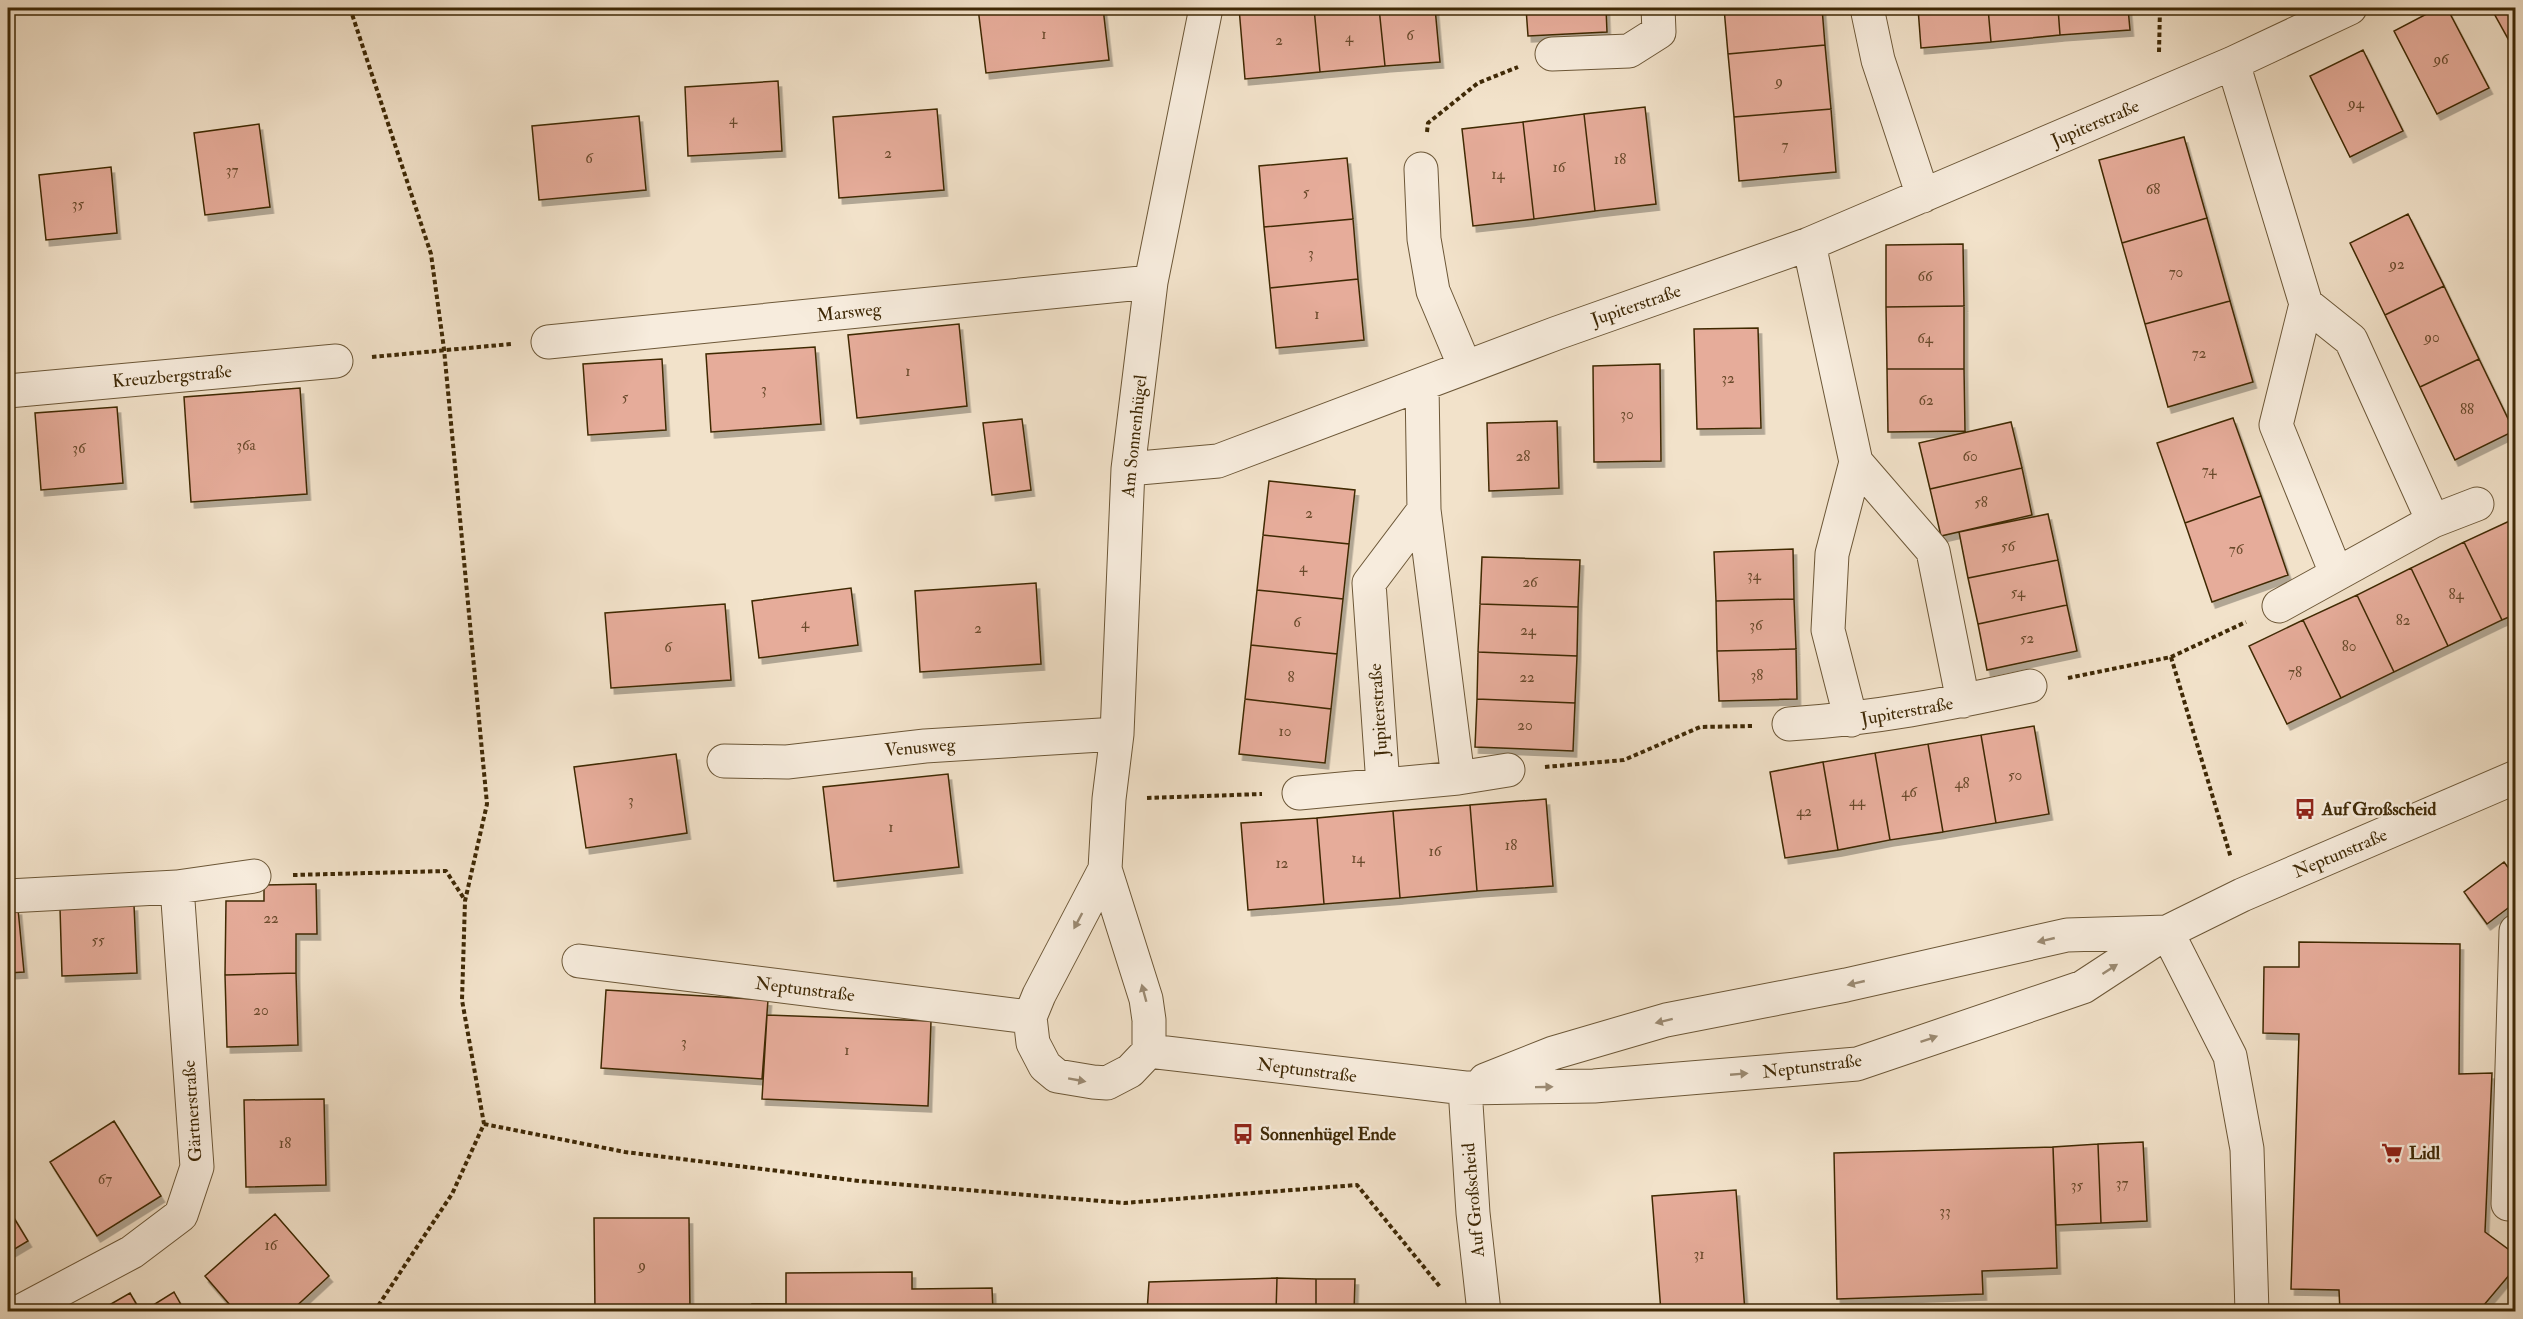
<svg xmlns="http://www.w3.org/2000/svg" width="2523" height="1319" font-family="'IM FELL Double Pica',serif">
<defs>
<filter id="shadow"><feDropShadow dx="3.5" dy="6" stdDeviation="0" flood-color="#0004"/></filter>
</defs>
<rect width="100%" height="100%" fill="#f2e2ca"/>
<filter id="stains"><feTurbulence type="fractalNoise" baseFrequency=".00333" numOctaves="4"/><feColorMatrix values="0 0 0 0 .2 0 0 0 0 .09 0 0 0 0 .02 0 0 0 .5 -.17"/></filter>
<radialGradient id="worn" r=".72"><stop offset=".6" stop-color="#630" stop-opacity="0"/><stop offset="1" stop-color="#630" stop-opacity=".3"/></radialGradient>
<path fill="#e6ac9a" stroke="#3f2906" stroke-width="1.5" filter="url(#shadow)" d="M978,8H1103L1109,60L986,73Z
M1239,8H1314L1320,72L1245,79Z
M1314,8H1379L1385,66L1320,72Z
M1379,8H1435L1440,62L1385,66Z
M1526,8H1606L1607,32L1528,36Z
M1724,8H1822L1825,45L1728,54Z
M1918,8H1988L1991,42L1921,48Z
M1988,8H2058L2060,35L1991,42Z
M2058,8H2128L2130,30L2060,35Z
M2438,8H2447L2489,88L2437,114L2394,31Z
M2491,8H2516V53Z
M1825,45L1831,109L1734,117L1728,54Z
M2363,50L2403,131L2350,157L2310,76Z
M778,81L782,151L688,156L685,87Z
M1645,107L1656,204L1595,211L1584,114Z
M937,109L944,190L839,198L833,117Z
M1831,109L1836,172L1739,181L1734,117Z
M1584,114L1595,211L1534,219L1523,122Z
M639,116L646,190L539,200L532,126Z
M1523,122L1534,219L1473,226L1462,129Z
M259,124L270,207L205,215L194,133Z
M2184,137L2207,218L2122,243L2099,160Z
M1347,158L1353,219L1264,227L1259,166Z
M111,167L117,233L46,240L39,175Z
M2408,214L2444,286L2385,315L2350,243Z
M2207,218L2230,301L2145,324L2122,243Z
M1353,219L1358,279L1270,288L1264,227Z
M1963,244L1964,306L1886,307V245Z
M1358,279L1364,340L1276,348L1270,288Z
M2444,286L2479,359L2420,387L2385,315Z
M2230,301L2253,382L2168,407L2145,324Z
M1964,306V369H1887L1886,307Z
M959,324L967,406L857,418L848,335Z
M1758,328L1761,428L1697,429L1694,329Z
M815,347L821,424L711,432L706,354Z
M662,359L666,430L588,435L583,364Z
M2479,359L2514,431L2455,460L2420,387Z
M1660,364L1661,461L1594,462L1593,366Z
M1887,369H1964L1965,431L1888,432Z
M300,388L307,494L191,502L184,397Z
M117,407L123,483L41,490L35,413Z
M2233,418L2261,496L2185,523L2157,443Z
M1022,419L1031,490L992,495L983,423Z
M1557,421L1559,488L1489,491L1487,423Z
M2011,422L2022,468L1930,489L1919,443Z
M2022,468L2032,515L1941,536L1930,489Z
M1269,481L1355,490L1349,544L1263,535Z
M2261,496L2288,575L2212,602L2185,523Z
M2048,514L2058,560L1968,578L1959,532Z
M2516,518V614L2502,620L2464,542Z
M1263,535L1349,544L1343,599L1257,590Z
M2464,542L2502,620L2448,646L2411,568Z
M1793,549L1794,599L1716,601L1714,552Z
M1482,557L1580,560L1578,607L1480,604Z
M2058,560L2067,605L1978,624L1968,578Z
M2411,568L2448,646L2394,672L2357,595Z
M1036,583L1041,664L920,672L915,591Z
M851,588L858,645L759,658L752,601Z
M1257,590L1343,599L1337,654L1251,645Z
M2357,595L2394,672L2341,698L2303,620Z
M1794,599L1796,649L1717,651L1716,601Z
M725,604L731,680L611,688L605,613Z
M1480,604L1578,607L1577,656L1478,652Z
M2067,605L2077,651L1987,670L1978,624Z
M2303,620L2341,698L2287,724L2249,646Z
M1251,645L1337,654L1331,709L1245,699Z
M1796,649L1797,699L1719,701L1717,651Z
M1478,652L1577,656L1575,703L1477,699Z
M1245,699L1331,709L1325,763L1239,754Z
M1477,699L1575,703L1573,751L1475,747Z
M2034,726L2049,814L1996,823L1981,735Z
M1981,735L1996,823L1943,832L1928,744Z
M1928,744L1943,832L1890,840L1875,753Z
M1875,753L1890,840L1838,850L1823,762Z
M676,754L687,833L586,848L574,767Z
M1823,762L1838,850L1785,858L1770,772Z
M948,774L959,867L834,881L823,787Z
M1546,799L1553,886L1477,891L1470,805Z
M1470,805L1477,891L1400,898L1393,811Z
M1393,811L1400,898L1324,904L1317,818Z
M1317,818L1324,904L1248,910L1241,823Z
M2504,862L2516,878V902L2487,924L2464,892Z
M316,884L317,934H296V973L225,975L226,901H264V885Z
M134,905L137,973L62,976L60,908Z
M18,909L24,972L8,973V910Z
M2299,942L2460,944L2459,1074L2492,1073L2485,1232L2516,1255V1267L2478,1312H2340L2339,1290L2291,1289L2299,1034L2263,1033L2264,967H2299Z
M296,973L298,1045L227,1047L225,975Z
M606,990L768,1000L762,1079L601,1068Z
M767,1015L931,1021L928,1106L762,1099Z
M324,1099L326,1185L246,1187L244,1100Z
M114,1121L161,1196L97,1236L50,1162Z
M2143,1142L2147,1221L2101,1223L2098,1144Z
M2098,1144L2101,1223L2056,1225L2053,1147Z
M2053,1147L2057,1268L1982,1271L1983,1294L1837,1299L1834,1153Z
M1736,1190L1745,1312H1661L1652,1196Z
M8,1208L28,1241L8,1253Z
M275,1214L329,1276L290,1312H236L205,1276Z
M594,1218H689L690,1312H595Z
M912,1272V1289L992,1288L993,1312H786V1273Z
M1277,1278L1316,1279V1312H1276Z
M1277,1278L1276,1312H1147L1149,1282Z
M1316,1279H1355L1354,1312H1316Z
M174,1292L185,1312H142Z
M130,1293L141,1312H97Z
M752,1304H786V1312H752Z"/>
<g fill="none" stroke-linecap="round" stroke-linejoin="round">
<defs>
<path id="minor" d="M1867,8L1878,60L1923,196
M1552,54L1629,51L1659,32L1658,8
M2233,63L2306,304L2276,425L2336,573
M1421,169L1424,239L1433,291L1465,367
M1809,244L1856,462L1832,554L1828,630L1851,720
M2306,304L2351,340L2433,521
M548,342L1151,282
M8,391L336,361
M1856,462L1933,551L1963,701
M1128,469L1218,461L1557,333L1809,244L2233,63L2350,8
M1424,510L1458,778
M2279,606L2433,521L2477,504
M1789,724C1871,719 1950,704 2030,686
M724,761L787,762L925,746L1117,734
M1383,785L1369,583L1424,510L1422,384
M1299,793L1458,778L1508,770
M1105,869L1039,995L1030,1017L1033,1043L1045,1066L1057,1076L1093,1082L1107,1083L1130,1071L1149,1051V1020L1146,999L1105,869L1109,799L1117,734L1128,469L1151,282L1206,8
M8,896L177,887
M2516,931L2508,1204L2516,1195
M2167,932L2230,1056L2247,1149L2252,1312
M579,961L1030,1017
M1149,1051L1465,1088L1594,1086L1857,1064L2083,987L2167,932L2242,895L2516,777
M1485,1080L1553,1053L1666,1020L1846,985L2067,935L2167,932
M1465,1088L1473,1213L1484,1312
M19,1312L132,1252L181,1215L197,1167L177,887L254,876"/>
</defs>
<use href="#minor" stroke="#6c5737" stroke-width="35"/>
<path stroke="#3f2906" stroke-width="4" stroke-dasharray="4.5 3" stroke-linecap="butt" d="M350,8L431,254L444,349L487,804L465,901L462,1000L484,1124L452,1194L374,1312
M2159,52L2160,8
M1427,132L1428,123L1478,83L1518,67
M372,357L511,344
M2171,657L2231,858
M2068,678L2171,657L2246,622
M1545,767L1624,760L1700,727L1752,726
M1147,798L1262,794
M293,875L446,871L465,900
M484,1124L625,1152L859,1181L1124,1203L1357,1185L1441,1288"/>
<use href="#minor" stroke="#f7ecdd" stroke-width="33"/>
</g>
<defs><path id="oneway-solid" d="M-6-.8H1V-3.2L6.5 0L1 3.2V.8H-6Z" transform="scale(1.5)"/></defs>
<g fill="#9b8a72">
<use href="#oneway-solid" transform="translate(1078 921) rotate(118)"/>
<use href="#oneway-solid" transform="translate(2046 940) rotate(167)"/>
<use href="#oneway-solid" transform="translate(2110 969) rotate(-33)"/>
<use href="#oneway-solid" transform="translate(1856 983) rotate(167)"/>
<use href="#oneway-solid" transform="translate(1144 993) rotate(-105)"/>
<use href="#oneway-solid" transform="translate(1664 1021) rotate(166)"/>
<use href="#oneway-solid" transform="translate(1929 1039) rotate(-19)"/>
<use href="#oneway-solid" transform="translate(1739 1074) rotate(-5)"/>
<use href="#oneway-solid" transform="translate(1077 1080) rotate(10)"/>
<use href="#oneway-solid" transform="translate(1544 1087) rotate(-1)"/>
</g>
<defs>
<symbol id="bus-bare" viewBox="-9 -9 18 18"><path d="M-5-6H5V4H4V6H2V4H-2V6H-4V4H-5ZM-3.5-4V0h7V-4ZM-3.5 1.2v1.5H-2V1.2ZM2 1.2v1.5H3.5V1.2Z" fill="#8f2418" stroke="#f7ecdd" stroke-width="2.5" paint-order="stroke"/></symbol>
<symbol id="supermarket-bare" viewBox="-9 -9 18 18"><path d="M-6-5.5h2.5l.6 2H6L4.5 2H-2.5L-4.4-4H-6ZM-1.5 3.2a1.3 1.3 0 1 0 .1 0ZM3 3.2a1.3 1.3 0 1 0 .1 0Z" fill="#8f2418" stroke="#f7ecdd" stroke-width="2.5" paint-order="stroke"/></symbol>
</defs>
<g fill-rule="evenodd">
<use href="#bus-bare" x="2290" y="794" width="30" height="30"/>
<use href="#bus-bare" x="1228" y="1119" width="30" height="30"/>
<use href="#supermarket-bare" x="2377" y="1138" width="30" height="30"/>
</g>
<g text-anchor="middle" stroke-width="5" stroke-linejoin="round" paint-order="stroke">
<g font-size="15" fill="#694a2b">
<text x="1044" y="39">1</text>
<text x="1410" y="40">6</text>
<text x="1349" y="42">4</text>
<text x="1279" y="45">2</text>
<text x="2441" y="64">96</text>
<text x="1779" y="86">9</text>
<text x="2356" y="108">94</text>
<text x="733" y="124">4</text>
<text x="1785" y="150">7</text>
<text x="888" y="158">2</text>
<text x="589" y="163">6</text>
<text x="1620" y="164">18</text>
<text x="1559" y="172">16</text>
<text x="232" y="175">37</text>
<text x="1498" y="179">14</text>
<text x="2153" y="194">68</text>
<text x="1306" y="197">5</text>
<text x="78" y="209">35</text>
<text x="1311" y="258">3</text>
<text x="2397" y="269">92</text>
<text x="2176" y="277">70</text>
<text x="1925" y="281">66</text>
<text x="1317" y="319">1</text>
<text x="2432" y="342">90</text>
<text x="1925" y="343">64</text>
<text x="2199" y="358">72</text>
<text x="908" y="376">1</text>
<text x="1728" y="383">32</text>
<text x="764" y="394">3</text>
<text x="625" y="402">5</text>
<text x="1926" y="405">62</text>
<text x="2467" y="414">88</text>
<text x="1627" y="419">30</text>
<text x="246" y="450">36a</text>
<text x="79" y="453">36</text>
<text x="1523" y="461">28</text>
<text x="1970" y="461">60</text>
<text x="2209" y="475">74</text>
<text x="1981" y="507">58</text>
<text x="1309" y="518">2</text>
<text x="2008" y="551">56</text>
<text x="2236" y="554">76</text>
<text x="1303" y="572">4</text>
<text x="1754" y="580">34</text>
<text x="1530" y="587">26</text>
<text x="2018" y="597">54</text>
<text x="2456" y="599">84</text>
<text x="2403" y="625">82</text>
<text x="1297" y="627">6</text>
<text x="805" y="628">4</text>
<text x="1756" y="630">36</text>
<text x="978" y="633">2</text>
<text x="1528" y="635">24</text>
<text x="2027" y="643">52</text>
<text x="2349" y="651">80</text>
<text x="668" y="652">6</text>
<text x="2295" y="677">78</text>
<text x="1757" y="680">38</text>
<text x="1291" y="682">8</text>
<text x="1527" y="682">22</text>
<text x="1525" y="730">20</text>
<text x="1285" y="736">10</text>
<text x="2015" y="780">50</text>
<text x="1962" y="788">48</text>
<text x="1909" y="797">46</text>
<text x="631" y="805">3</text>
<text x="1857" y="806">44</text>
<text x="1804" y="816">42</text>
<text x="891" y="832">1</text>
<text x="1511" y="850">18</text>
<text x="1435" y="856">16</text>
<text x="1358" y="863">14</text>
<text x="1282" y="868">12</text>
<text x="271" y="923">22</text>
<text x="98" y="945">55</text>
<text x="261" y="1015">20</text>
<text x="684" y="1047">3</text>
<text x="847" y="1055">1</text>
<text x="285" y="1148">18</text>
<text x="105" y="1184">67</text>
<text x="2122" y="1188">37</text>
<text x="2077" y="1190">35</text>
<text x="1945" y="1216">33</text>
<text x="271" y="1250">16</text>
<text x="1699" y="1259">31</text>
<text x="642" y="1270">9</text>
</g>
<g font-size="18" fill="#3f2906" stroke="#f7ecdd">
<text transform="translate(2095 123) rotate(-23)" y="6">Jupiterstraße</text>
<text transform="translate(1636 305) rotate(-19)" y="6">Jupiterstraße</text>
<text transform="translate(849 312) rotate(-6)" y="6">Marsweg</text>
<text transform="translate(172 376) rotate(-5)" y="6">Kreuzbergstraße</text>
<text transform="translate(1134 436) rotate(-84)" y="6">Am Sonnenhügel</text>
<text transform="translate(1378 710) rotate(-94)" y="6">Jupiterstraße</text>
<text transform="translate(1907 711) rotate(-10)" y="6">Jupiterstraße</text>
<text transform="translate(920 747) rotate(-5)" y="6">Venusweg</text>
<text transform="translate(2340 853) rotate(-23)" y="6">Neptunstraße</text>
<text transform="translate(805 989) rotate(7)" y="6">Neptunstraße</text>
<text transform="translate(1812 1066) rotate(-7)" y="6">Neptunstraße</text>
<text transform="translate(1307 1070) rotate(7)" y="6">Neptunstraße</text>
<text transform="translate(192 1111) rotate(-94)" y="6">Gärtnerstraße</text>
<text transform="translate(1473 1200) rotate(-95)" y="6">Auf Großscheid</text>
</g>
<g font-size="18" font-weight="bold" fill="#3f2906" stroke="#f7ecdd" text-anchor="start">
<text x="2322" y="815">Auf Großscheid</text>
<text x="1260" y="1140">Sonnenhügel Ende</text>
<text x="2409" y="1159">Lidl</text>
</g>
</g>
<rect width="2523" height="1319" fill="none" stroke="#f2e2ca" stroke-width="30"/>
<rect x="9" y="9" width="2505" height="1301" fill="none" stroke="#3f2906" stroke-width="3"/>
<rect x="15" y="15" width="2493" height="1289" fill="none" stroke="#3f2906" stroke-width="1.5"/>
<rect width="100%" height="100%" filter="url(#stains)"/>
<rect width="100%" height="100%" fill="url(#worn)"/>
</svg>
